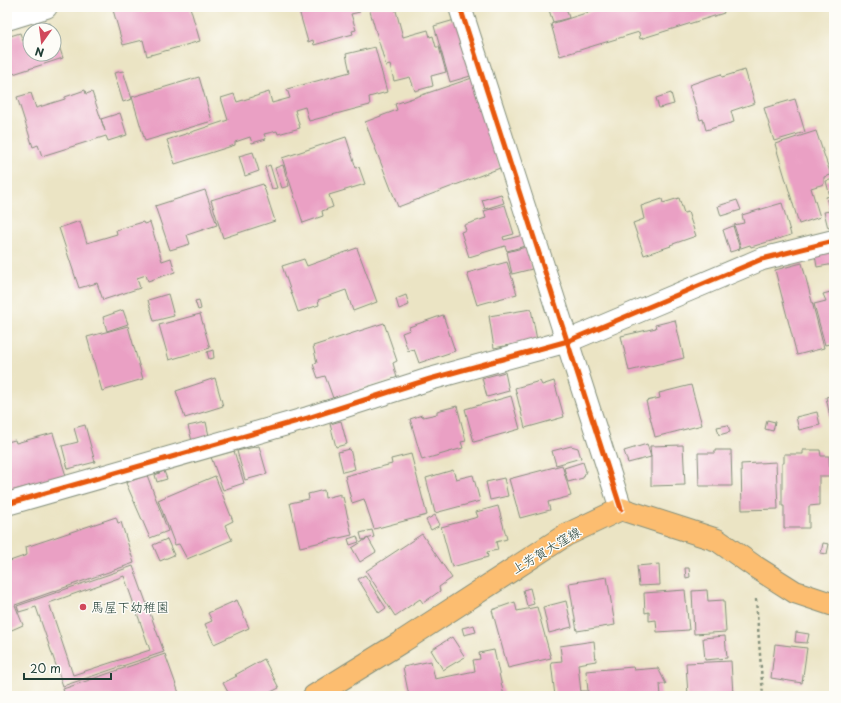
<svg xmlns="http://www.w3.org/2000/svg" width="841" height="703" font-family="'Playpen Sans','Klee One',sans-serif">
<rect width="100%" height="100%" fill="#fdfcf7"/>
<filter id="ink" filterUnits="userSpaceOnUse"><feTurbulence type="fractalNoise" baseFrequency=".025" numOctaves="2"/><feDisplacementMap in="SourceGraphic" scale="8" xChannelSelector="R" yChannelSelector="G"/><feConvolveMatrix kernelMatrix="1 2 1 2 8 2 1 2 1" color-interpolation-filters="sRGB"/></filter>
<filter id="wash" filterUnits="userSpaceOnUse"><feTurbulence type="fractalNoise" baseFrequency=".012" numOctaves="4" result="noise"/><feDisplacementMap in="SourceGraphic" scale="16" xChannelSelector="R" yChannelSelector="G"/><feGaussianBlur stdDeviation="0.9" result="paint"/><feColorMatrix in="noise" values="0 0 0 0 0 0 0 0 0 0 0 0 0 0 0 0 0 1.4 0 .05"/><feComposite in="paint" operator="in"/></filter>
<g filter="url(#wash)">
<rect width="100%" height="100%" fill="#ebe4c4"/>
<g id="blocks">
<path fill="#eaa0c4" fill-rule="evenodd" d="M122,7H142L144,12L162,7H190L200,41L147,56L143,40L123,45L113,10Z
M298,7H359L360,12L351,14L356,30L352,31L353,34L314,45L313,40L308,42Z
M373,7H395L403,37L428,30L430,37L433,36L436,47H439L446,72L431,76L433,86L415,91L410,77L394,81L390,65L386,66L369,8Z
M548,7H566L569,18L553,22Z
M605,7H722L724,13L640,39L639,32L560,56L551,24Z
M458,19L474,75L450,82L434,26Z
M50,23L52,30H30Z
M54,31L63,58L10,75L7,66V37L20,33L23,41L30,38V54H54Z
M375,47L387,92L369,97L370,105L309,121L305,107L295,110L300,128L278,134L277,131L264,134L266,139L252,143L250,137L235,142V145L175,164L167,140L228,120L221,98L234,94L237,102L269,92L272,103L290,98L287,89L350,72L346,54Z
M745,70L755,103L731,111L734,122L706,130L703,119L700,120L689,85L721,74L722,77Z
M123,71L132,99L123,102L114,73Z
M199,77L212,121L145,141L132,97Z
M475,77L500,168L398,207L365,122L397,110L395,104Z
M85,90L86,94L92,92L105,131L101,119L120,113L127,135L108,141L106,136L42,156L38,145L33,147L17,97L31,93L36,108L65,99V97Z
M671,93L674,104L659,108L656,98Z
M795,99L805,132L774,141L764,108Z
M816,131L831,175L824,177V184L811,188L820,217L799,224L775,144Z
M346,137L356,168L359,167L365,184L329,195L333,207L322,211L323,216L303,223L282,158Z
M253,152L259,171L245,176L239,156Z
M270,165L277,188L272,189L265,167Z
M283,165L289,186L282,188L275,168Z
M834,179V226L828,228L824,212L830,211L826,197L830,196L826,181Z
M263,184L275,221L223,238L211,200Z
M205,190L217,225L187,235L190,244L170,250L155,206Z
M501,194L504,203L485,209L482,200Z
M679,198L684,213L688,212L696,236L670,245L671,246L644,255L633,223L644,219L641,206L662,199L663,203Z
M737,200L741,210L721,216L718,206Z
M782,203L791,235L751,247L750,245L741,248L734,225L744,223L742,215Z
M505,205L514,234L503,237L504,240L523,235L525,246L507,251L505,246L469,257L461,232L466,230L464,225L486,218L484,211Z
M80,221L87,243L117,234L116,230L143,222L144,224L150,222L162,261L171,258L175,272L148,281L146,275L137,278L140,288L103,300L97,283L79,288L59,228Z
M733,226L740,249L730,252L723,230Z
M526,247L532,269L512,274L507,252Z
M357,248L377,302L353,311L346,290L318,300L319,305L298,312L282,266L304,259L307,266Z
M834,250V264L817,267L815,255Z
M507,262L517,294L477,305L467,273Z
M802,263L824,348L797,355L775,270Z
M834,291V343L825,345L814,304L826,301L823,294Z
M168,294L174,316L154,321L148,300Z
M406,295L409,305L399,309L396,299Z
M199,300L201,309L198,310L195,301Z
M531,309L537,340L494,348L489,316Z
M123,310L128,324L107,331L103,317Z
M200,314L210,348L169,360L159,325Z
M443,315L455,351L419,363L414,349L408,351L402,333L410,330L409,327Z
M675,320L684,358L629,371L621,336L656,328L655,325Z
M384,323L397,361L393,363L397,378L333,398L325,376L318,378L313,364L317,363L313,346Z
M128,326L143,379L102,391L87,337Z
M213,350L214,358L209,359L207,352Z
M505,372L509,391L487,397L482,378Z
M215,378L223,406L185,418L176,391Z
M540,381L542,385L554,381L564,417L525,428L515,388Z
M691,385L702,425L655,437L646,401L660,398L659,393Z
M834,395V432H833L826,397Z
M511,396L520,429L474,442L465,409Z
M457,406L466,441L461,442L463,448L422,460L410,419L422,415L423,417L437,414V411Z
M817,412L820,425L799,430L796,417Z
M767,420L775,422L773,431L765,429Z
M341,421L347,444L336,447L330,424Z
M206,422L209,436L192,441L188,426Z
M85,425L95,462L68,469L62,446L78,442L74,428Z
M728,425L730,432L719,435L717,427Z
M53,433L66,476L7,492V442L15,440L16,443Z
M647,444L651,457L650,446L683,445L685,485L651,486V457L628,463L624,451Z
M259,446L267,474L245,480L237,451Z
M571,446L578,448L581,458L556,465L552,451Z
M350,449L355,469L343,472L338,452Z
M715,450H731L732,486H699L698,453H715Z
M803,450H820L821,456H829L830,476H819V505L809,506V528H784V506H782V463H784V454H803Z
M234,451L244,483L223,490L211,457Z
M411,454L427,515L374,529L364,499L352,503L345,476L392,464L391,459Z
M583,462L586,471L583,478L568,482L564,468Z
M776,462L778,509L742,510L741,464Z
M562,465L571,496L548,502L550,510L520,518L509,479Z
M453,470L456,479L473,475L480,501L435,513L426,478Z
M164,471L167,479L157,482L155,475Z
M147,475L168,531L150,538L126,483Z
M215,476L233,521L225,525L232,540L187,559L179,544L175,545L158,500Z
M504,478L508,496L490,500L486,482Z
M324,490L325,498L341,494V497H343L352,535L300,547L290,503L309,499L308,494Z
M498,506L507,539L496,542L498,550L487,552L488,557L452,567L441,527L478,517L476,512Z
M435,515L440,525L431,530L426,520Z
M116,517L118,523L121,522L134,563L15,605L23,625L7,632V562L27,555L26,547Z
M372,530L374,537L362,540L360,533Z
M422,534L452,578L439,587L440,591L423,603L420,599L395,616L366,571Z
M357,536L359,542L350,545L348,539Z
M368,538L376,552L360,562L352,548Z
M167,539L174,555L160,561L153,545Z
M823,543L829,544L827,554L821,553Z
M659,564L660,585L639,586L637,566Z
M133,566L164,652L63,686L36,607L19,612L17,606ZM124,576L150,650L73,675L49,603Z
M685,568H689L690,577L686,578Z
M365,575L386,608L379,613L358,579Z
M607,577L615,625L577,631L569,583Z
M530,588L534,604L527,606L523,590Z
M685,590L689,630L657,632L656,620L649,621V612L645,613L644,593Z
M707,590L708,601L724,600L726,632L694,634L692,591Z
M237,600L249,628L214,644L205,624L212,621L208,613Z
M566,601L572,627L549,633L543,607Z
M515,602L517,611L537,607L551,658L508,668L492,610Z
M474,625L476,632L464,635L462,628Z
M796,632L809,634L807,643L795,642Z
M725,636L727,658L705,660L703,638Z
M452,637L465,657L443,670L431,650Z
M594,641L596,661L578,664L581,693L555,696L551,662L562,661L560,646Z
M775,644L807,648L802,683L771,678Z
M494,650L504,696H409L403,667L431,661L435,679L475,671L473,660L480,659L479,653Z
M165,654L180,696H65L63,689Z
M264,659L279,688L263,696H230L223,683L237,676L235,675Z
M731,661L733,695L688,696L686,663Z
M633,667L634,670L658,668L666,684H660L661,696H583L582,691H588L586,671Z"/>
</g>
</g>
<g filter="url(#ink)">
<use href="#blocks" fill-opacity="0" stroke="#85907c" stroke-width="1"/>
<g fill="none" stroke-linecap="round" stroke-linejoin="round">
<defs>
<path id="minor" d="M460,7L621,509
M7,19L46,7
M7,504L308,418L430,379L568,341L762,259L834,241"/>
<path id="major" d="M314,696L403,641L566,535L621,509L717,540L754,566L795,592L834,605"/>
</defs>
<use href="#minor" stroke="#85907c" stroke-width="24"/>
<use href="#major" stroke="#85907c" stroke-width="24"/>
<path stroke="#85907c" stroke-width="2.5" stroke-dasharray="3 3" stroke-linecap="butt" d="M756,599L763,696"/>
<use href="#minor" stroke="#fff" stroke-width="22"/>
<use href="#major" stroke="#fcbd6f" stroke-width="22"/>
<defs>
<path id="cycleway" d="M460,7L621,509
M7,504L308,418L430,379L568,341L762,259L834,241"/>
</defs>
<use href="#cycleway" stroke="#fdfcf7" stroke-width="8"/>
<use href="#cycleway" stroke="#e8590c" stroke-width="5"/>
</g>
</g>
<circle fill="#d1495b" stroke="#fdfcf7" stroke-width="1.5" cx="83" cy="607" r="4"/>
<g text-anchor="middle" stroke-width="3" stroke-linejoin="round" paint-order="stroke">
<g font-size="13" fill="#1f3d34" stroke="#fdfcf7">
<text transform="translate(546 550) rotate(-31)" y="5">上芳賀大窪線</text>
</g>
<g font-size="13" fill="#1f3d34" stroke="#fdfcf7" text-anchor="start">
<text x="91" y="612">馬屋下幼稚園</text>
</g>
</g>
<rect width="841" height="703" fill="none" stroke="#fdfcf7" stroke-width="24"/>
<g transform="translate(42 42) rotate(194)"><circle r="19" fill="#fdfcf7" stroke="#a4b0a9"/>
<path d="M0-3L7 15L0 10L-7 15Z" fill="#d1495b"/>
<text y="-6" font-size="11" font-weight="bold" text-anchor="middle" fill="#1f3d34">N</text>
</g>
<path d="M24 673v6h87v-6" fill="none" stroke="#1f3d34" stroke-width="2"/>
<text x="30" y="673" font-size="12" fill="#1f3d34" stroke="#fdfcf7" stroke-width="3" paint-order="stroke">20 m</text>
</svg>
